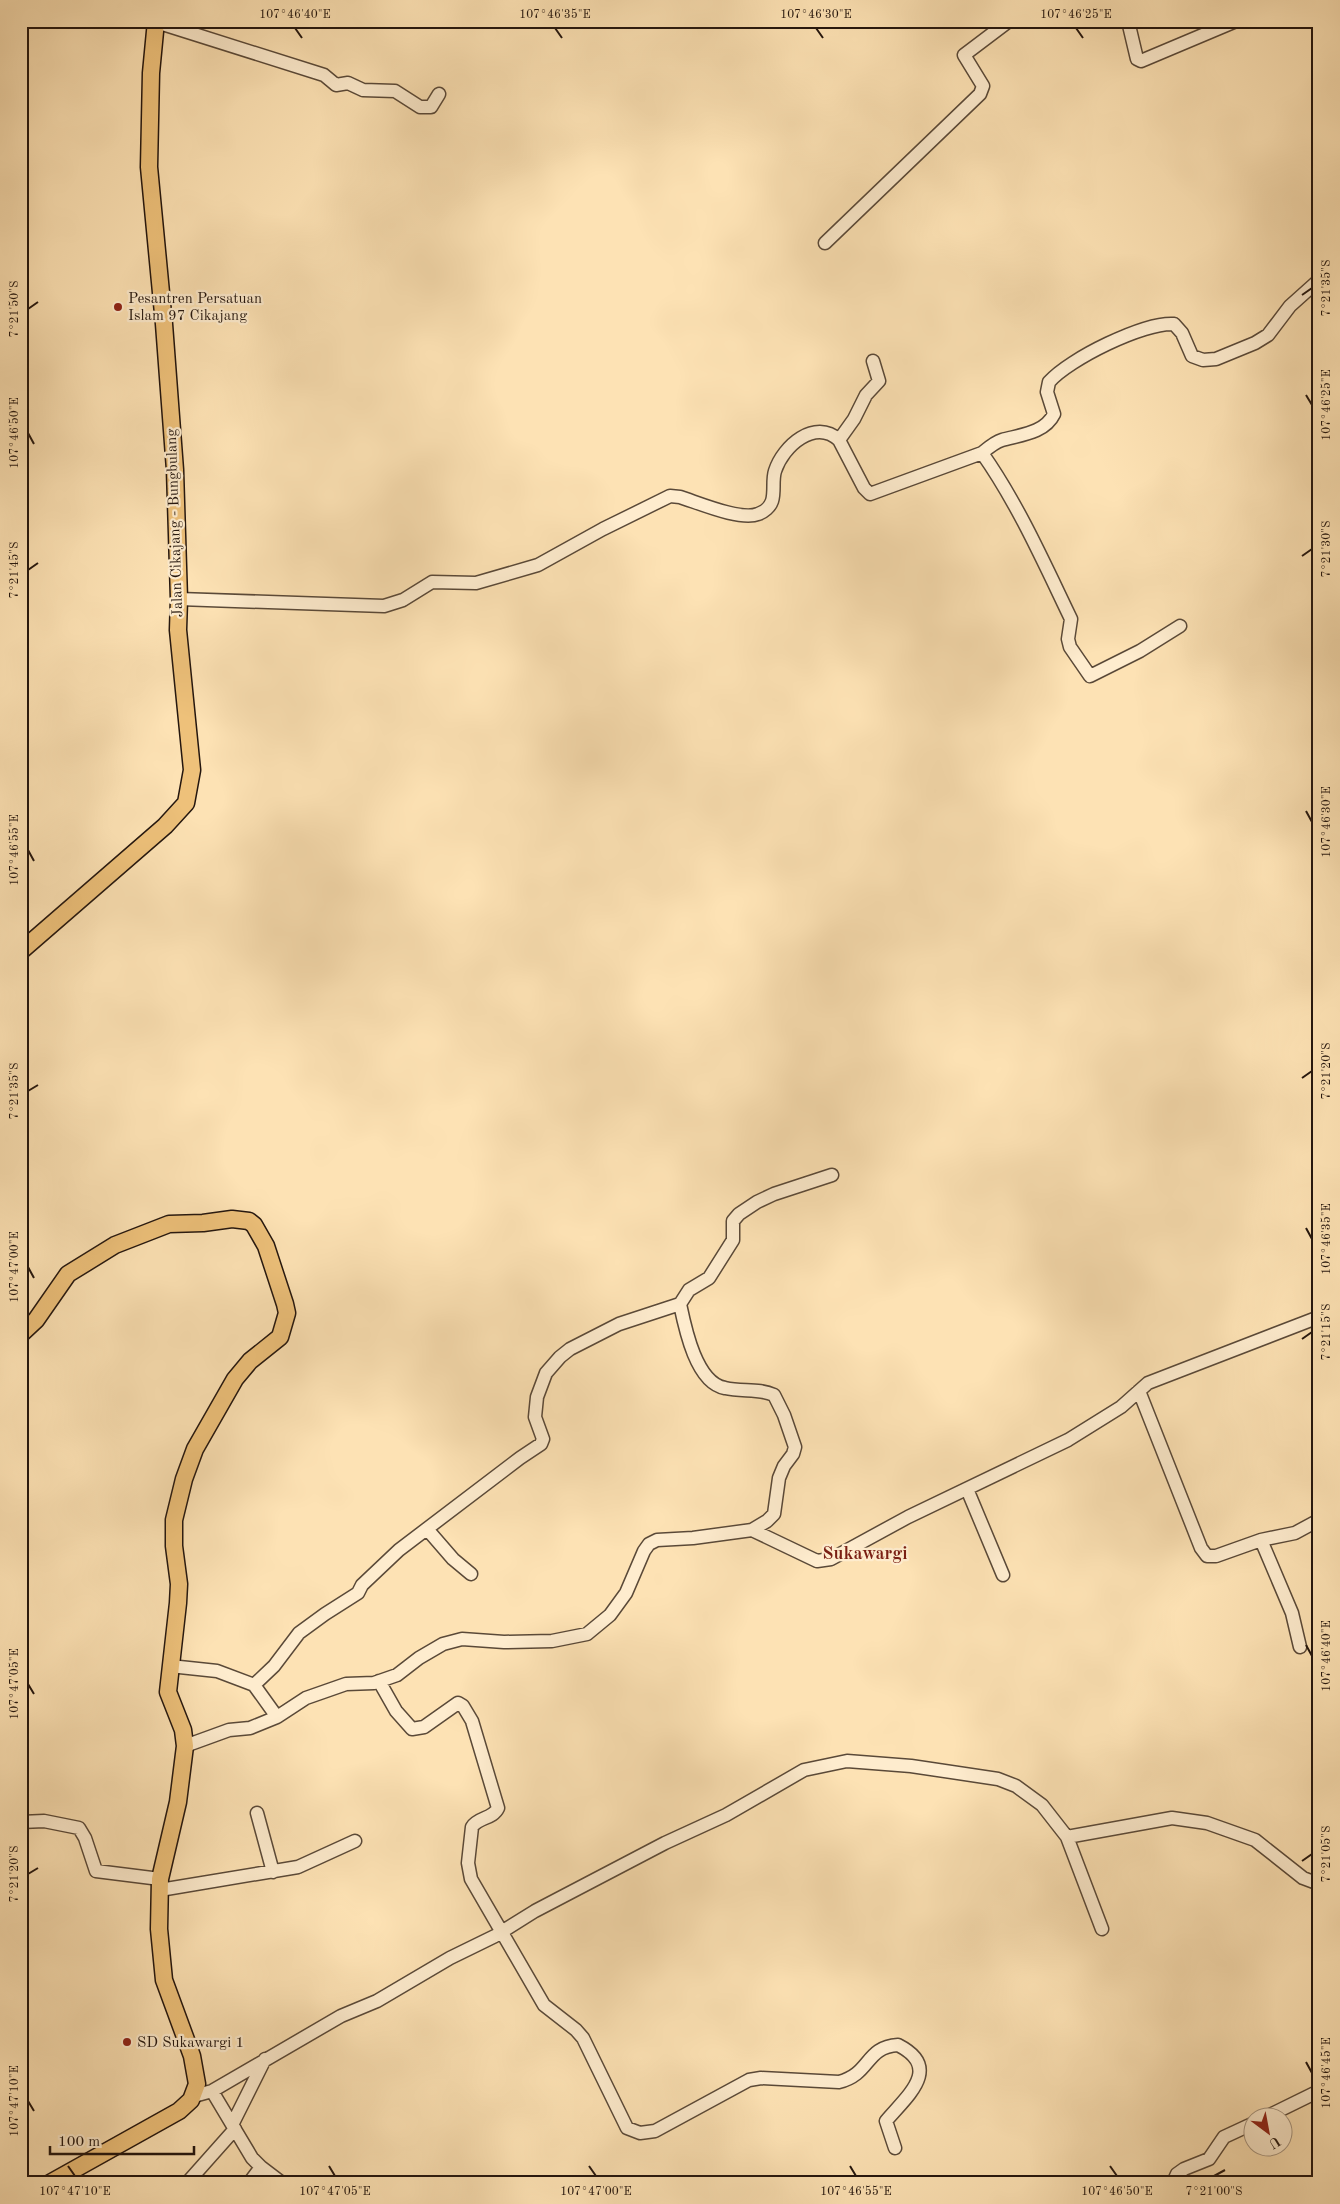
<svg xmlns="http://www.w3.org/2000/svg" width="1340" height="2204" font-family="'Old Standard TT',serif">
<rect width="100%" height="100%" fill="#fde2b4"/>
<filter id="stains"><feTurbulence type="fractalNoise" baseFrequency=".004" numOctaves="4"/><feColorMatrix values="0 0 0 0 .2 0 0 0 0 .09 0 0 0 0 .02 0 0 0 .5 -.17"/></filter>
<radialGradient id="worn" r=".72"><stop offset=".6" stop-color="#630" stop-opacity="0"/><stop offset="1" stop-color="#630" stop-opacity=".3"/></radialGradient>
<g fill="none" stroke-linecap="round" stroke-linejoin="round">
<defs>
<path id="minor" d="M153,21L324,75L336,85L348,83L363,90L395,91L420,107H431L439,94
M1128,21L1137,59L1141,61L1236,21
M825,243L980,94L983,86L964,55L1009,21
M839,440L854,419L866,395L879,381L873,361
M179,599L384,606L403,600L432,582L476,583L538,565L603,529L670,496L680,497C699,503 741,521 758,514C764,512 770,507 772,501C775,492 772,480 775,471C783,446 815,418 839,440L864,488L870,494L982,453
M1180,626L1140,651L1090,676L1070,647L1068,639L1071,619C1044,563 1018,504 982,453C988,448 995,442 1002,440C1020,435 1045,433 1054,414L1047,392L1049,382C1069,359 1144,322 1174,324L1182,333L1192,356L1203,360L1216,359L1255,343L1268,335L1290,306L1319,280
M680,1304C685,1328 696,1383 725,1388C742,1392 759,1388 774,1395L784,1415L795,1447L793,1454L784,1466L779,1478L774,1514L767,1521L752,1530
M1139,1391L1201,1548L1207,1556H1216L1261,1540L1295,1533L1319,1520
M967,1489L1003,1575
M427,1529L453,1559L471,1574
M1261,1540L1292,1613L1300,1647
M170,1666L217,1671L254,1685
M379,1681L396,1711L412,1729L424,1727L458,1703L463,1706L472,1721L498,1808C493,1819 478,1817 472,1827L468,1863L471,1879L544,2005L576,2030L583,2038L627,2128L640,2133L655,2131L749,2080L761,2078L839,2082C871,2074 865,2047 898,2045C943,2068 907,2096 886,2121L895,2148
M277,1717L254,1685L274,1666L299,1633L325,1614L358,1593L362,1585L399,1550L520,1458L541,1444L543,1439L535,1417L537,1397L546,1373L560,1357L570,1349L619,1324L680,1304L689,1290L709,1278L733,1240V1221L739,1214L757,1202L774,1194L832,1175
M185,1746L229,1730L250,1728L277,1717L306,1698L346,1684L374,1683L397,1675L419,1658L443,1644L462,1639L504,1642L552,1641L587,1634L610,1615L626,1593L644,1551L649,1544L657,1540L693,1538L752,1530L817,1561L831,1559L908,1517L1068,1440L1121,1407L1148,1383L1319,1317
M257,1813L273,1872
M21,1822L44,1821L79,1828L85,1838L96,1871L160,1879
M1067,1837L1102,1929
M160,1890L298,1867L355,1841
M212,2091L252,2158L261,2167L282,2183
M194,2096L212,2091L341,2016L377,2001L450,1958L495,1936L535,1911L665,1843L726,1815L804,1770L847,1761L911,1766L998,1779L1016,1786L1042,1805L1067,1837L1172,1818L1207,1823L1255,1840L1303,1878L1319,1884
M1268,2116L1319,2091
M233,2123L265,2059
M187,2183L235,2129
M249,2183L261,2167
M1173,2183L1177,2174L1184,2169L1209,2159L1224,2137L1252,2124"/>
<path id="major" d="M21,951L165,826L186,803L192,770L178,630L179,599L175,470L164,324L149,167L151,73L156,21
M21,1334L36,1320L68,1274L115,1245L169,1224L203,1223L232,1219L249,1221L254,1225L266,1246L285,1304L287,1313L280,1337L250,1361L235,1379L195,1449L184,1479L174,1520V1546L179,1584L178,1603L168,1692L183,1730L185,1746L178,1802L160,1879L159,1929L164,1980L192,2056L197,2084L191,2100L179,2111L50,2183"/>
</defs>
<use href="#minor" stroke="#5a4938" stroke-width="15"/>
<use href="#major" stroke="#24160e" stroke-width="19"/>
<use href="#minor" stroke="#feecce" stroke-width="12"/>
<use href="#major" stroke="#eec17a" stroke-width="16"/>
</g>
<path fill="none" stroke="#24160e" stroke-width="2" d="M295,28L302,38M555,28L562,38M816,28L823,38M1076,28L1083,38M1302,295L1312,288M28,309L38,302M1306,395L1312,405M28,433L34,444M1302,556L1312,549M28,570L38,563M1306,811L1312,822M28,850L34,861M1302,1078L1312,1071M28,1091L38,1085M1306,1228L1312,1239M28,1267L34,1278M1302,1339L1312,1332M1306,1645L1312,1656M28,1684L34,1694M1302,1861L1312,1854M28,1874L38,1868M1306,2062L1312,2073M28,2101L34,2111M68,2166L75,2176M329,2166L335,2176M589,2166L596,2176M850,2166L856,2176M1110,2166L1117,2176M1214,2176L1225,2170"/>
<g fill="#8f2418" stroke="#feecce" stroke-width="2">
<circle cx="118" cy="307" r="5"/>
<circle cx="127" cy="2042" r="5"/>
</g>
<g text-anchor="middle" stroke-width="4.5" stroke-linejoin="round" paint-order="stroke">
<g font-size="15" fill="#24160e" stroke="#feecce" text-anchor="start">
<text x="128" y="303">Pesantren Persatuan<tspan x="128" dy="17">Islam 97 Cikajang</tspan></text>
<text x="137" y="2047">SD Sukawargi 1</text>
</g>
<g font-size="15" fill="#24160e" stroke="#feecce">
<text transform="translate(174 523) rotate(-92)" y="5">Jalan Cikajang - Bungbulang</text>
</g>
<g font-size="18" font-weight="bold" fill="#7a1f14" stroke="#feecce">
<text x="865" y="1559">Sukawargi</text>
</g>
</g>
<rect width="1340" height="2204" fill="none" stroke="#fde2b4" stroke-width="55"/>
<g transform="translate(1268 2132) rotate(148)"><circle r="24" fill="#feecce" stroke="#a79681"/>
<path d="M0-4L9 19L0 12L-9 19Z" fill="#8f2418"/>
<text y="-8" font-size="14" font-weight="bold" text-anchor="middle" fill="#24160e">U</text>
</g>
<path d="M50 2146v8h144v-8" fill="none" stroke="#24160e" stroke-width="2.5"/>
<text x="58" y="2146" font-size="15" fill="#24160e" stroke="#feecce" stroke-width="4" paint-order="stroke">100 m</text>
<rect x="28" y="28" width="1284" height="2148" fill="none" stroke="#24160e" stroke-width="2"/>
<g font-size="12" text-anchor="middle" fill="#24160e">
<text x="295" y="18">107°46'40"E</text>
<text x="555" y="18">107°46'35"E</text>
<text x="816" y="18">107°46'30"E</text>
<text x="1076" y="18">107°46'25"E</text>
<text transform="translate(1326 288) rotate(-90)" y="4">7°21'35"S</text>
<text transform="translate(14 309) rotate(-90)" y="4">7°21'50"S</text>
<text transform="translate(1326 405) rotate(-90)" y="4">107°46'25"E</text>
<text transform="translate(14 433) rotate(-90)" y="4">107°46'50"E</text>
<text transform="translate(1326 549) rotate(-90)" y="4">7°21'30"S</text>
<text transform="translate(14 570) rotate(-90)" y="4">7°21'45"S</text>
<text transform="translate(1326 822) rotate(-90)" y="4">107°46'30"E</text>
<text transform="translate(14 850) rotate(-90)" y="4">107°46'55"E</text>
<text transform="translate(1326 1071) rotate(-90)" y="4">7°21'20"S</text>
<text transform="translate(14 1091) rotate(-90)" y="4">7°21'35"S</text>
<text transform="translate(1326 1239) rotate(-90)" y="4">107°46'35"E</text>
<text transform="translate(14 1267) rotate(-90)" y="4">107°47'00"E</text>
<text transform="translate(1326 1332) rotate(-90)" y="4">7°21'15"S</text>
<text transform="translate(1326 1656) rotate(-90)" y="4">107°46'40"E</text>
<text transform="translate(14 1684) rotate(-90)" y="4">107°47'05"E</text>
<text transform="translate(1326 1854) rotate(-90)" y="4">7°21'05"S</text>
<text transform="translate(14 1874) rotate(-90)" y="4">7°21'20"S</text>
<text transform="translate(1326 2073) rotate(-90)" y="4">107°46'45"E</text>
<text transform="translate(14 2101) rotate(-90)" y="4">107°47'10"E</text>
<text x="75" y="2195">107°47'10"E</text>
<text x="335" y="2195">107°47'05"E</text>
<text x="596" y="2195">107°47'00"E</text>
<text x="856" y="2195">107°46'55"E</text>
<text x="1117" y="2195">107°46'50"E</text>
<text x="1214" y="2195">7°21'00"S</text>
</g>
<rect width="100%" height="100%" filter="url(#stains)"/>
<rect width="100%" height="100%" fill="url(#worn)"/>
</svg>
